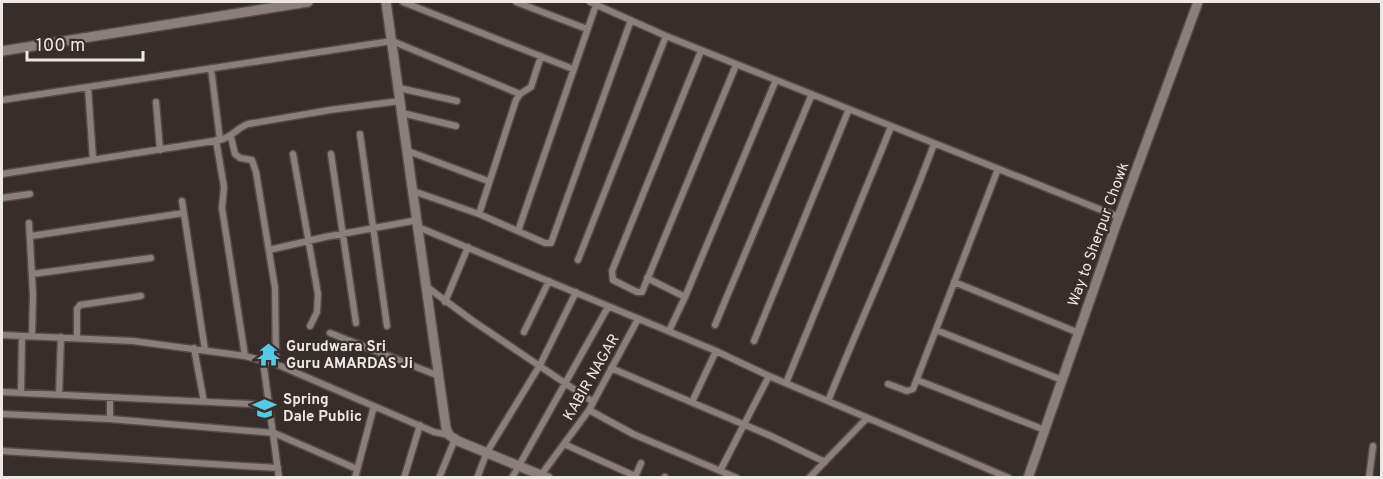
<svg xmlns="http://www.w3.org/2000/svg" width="1383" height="479" font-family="Overpass,sans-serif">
<rect width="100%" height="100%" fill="#372e2b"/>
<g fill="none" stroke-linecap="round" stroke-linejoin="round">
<defs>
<path id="street" d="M403,2L573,69
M516,2L587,29
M590,2L666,36L1119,217
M701,51L612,271L613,280L637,292H642L736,65
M211,68L220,140
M88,87L93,160
M399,88L457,101
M2,100L392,41L520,94
M156,102L160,150
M402,113L456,126
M360,134L387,326
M231,137L235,154L240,158L252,160L256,172L275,288L276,364
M216,140L224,187L222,208L245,356
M408,151L488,181
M293,154L318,294L317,312L310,326
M331,154L356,323
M2,174L220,140C232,137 237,128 248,124L330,110L400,101
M413,191L479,214L545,243H551L631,20
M2,198L30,194
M182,201L205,350
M479,214L516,100L520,94L531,87L541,56
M29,223L33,295L32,336
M418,227L716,351L769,376L1009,478
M518,231L597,2
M31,236L184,213
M269,250L325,237L418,220
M578,260L666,36
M32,274L151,258
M647,278L685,297
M954,282L1079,333
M427,287L473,321L593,402
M445,302L468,247
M715,325L812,94
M936,330L1062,380
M669,331L685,297L776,80
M524,332L549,281
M330,333L439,376
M2,335L133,341L245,356L276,364L434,432L449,435
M77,338V309L80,305L141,296
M754,341L849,109
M194,348L204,402
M263,361L279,478
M611,368L771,436L825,462
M917,380L1045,430
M786,383L891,127
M888,384L907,391L913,389L998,169
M2,392L270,405
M21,392L22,336
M59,394L61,337
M828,401C863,315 902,231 934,144
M692,402L716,351
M589,410L633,434L737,478
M2,414L110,419L274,433L357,469
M110,419V397
M564,444L635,476
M2,451L278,468
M720,471L769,376
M541,475L589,410L638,319
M635,477L641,463
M355,478L374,406
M404,478L420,425
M439,478L455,439
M477,478L487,452L540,365L576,292
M512,478L608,307
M664,478L665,477
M809,478L867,418
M1369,478L1373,446"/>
<path id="secondary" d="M386,2L446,428L449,435L458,441L548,478
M2,51L308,2
M1028,478L1116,225L1198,2"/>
</defs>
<use href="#street" stroke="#554c4a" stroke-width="9"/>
<use href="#secondary" stroke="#554c4a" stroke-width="12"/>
<use href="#street" stroke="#8b7f7c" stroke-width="6"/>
<use href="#secondary" stroke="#8b7f7c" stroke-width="9"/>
</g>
<defs>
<symbol id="temple-bare" viewBox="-9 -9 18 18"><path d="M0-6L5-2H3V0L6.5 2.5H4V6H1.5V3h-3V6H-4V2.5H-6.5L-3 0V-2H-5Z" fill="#58c9e3" stroke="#372e2b" stroke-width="2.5" paint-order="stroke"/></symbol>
<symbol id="school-bare" viewBox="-9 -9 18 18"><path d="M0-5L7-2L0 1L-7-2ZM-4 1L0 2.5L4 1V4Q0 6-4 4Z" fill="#58c9e3" stroke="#372e2b" stroke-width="2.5" paint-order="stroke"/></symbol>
</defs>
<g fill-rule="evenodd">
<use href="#temple-bare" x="252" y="338" width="33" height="33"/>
<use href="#school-bare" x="248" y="392" width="33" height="33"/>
</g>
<g text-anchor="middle" stroke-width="4.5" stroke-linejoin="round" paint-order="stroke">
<g font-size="15" fill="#ede7e5" stroke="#372e2b">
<text transform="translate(1098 234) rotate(-70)" y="5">Way to Sherpur Chowk</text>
<text transform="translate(591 377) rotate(-60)" y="5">KABIR NAGAR</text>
</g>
<g font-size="15" font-weight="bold" fill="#ede7e5" stroke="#372e2b" text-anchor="start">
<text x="286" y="351">Gurudwara Sri<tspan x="286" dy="17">Guru AMARDAS Ji</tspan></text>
<text x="283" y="404">Spring<tspan x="283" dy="17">Dale Public</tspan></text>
</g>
</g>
<rect width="1383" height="479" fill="none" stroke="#ede7e5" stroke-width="6"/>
<path d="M27 51v9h116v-9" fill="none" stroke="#ede7e5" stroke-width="3"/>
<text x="36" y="51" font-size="18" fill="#ede7e5" stroke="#372e2b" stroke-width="4.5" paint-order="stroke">100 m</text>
</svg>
